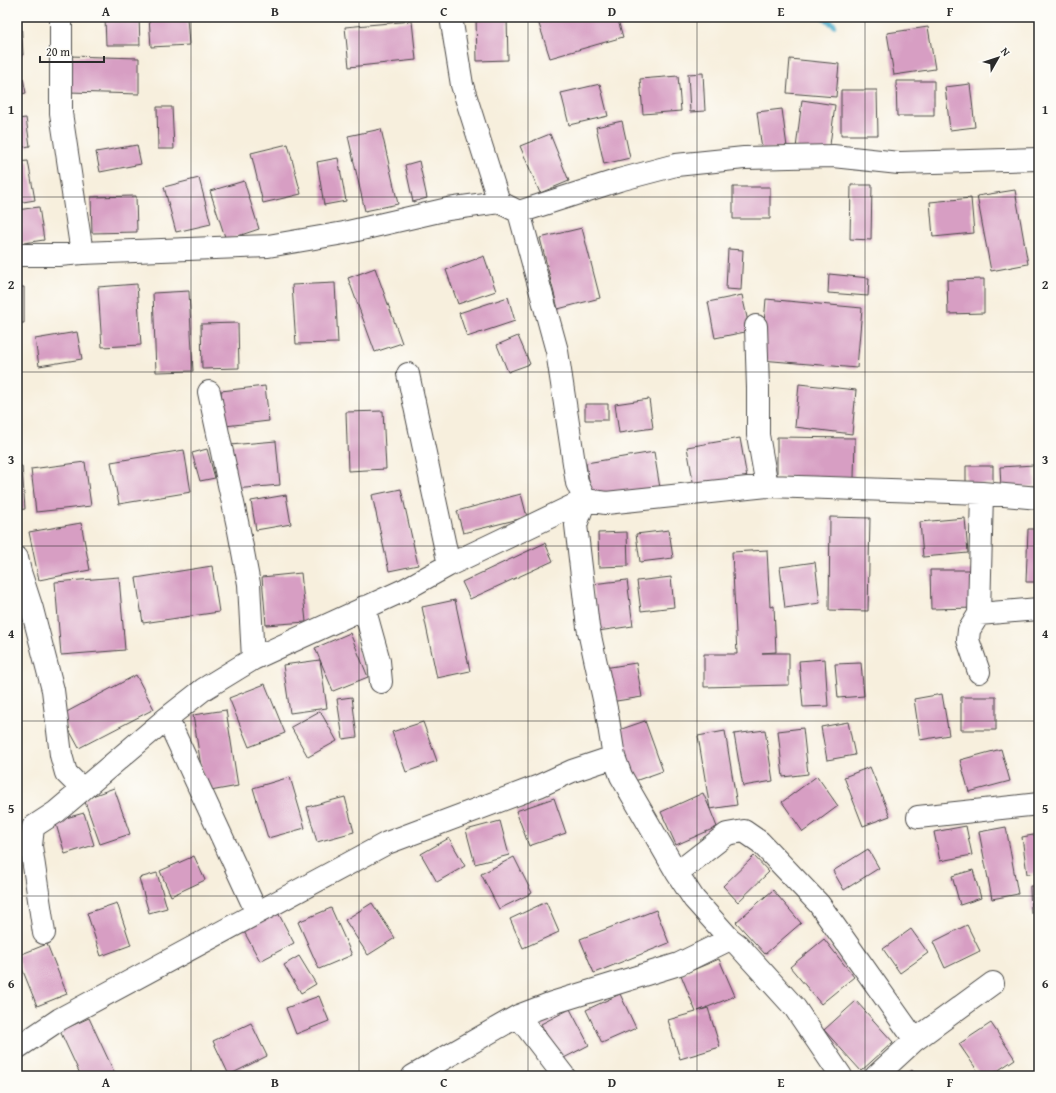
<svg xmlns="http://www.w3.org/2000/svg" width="1056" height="1093" font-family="'Gentium Book Plus',serif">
<rect width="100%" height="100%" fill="#fdfcf7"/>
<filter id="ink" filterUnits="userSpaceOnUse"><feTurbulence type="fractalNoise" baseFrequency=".025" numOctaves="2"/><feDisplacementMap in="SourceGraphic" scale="8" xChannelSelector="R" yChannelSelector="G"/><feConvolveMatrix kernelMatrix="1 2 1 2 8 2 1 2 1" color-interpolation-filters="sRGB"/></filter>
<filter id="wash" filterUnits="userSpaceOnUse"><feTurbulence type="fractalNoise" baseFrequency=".012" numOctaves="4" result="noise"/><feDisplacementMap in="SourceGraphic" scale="16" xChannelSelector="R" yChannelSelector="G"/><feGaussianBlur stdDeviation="0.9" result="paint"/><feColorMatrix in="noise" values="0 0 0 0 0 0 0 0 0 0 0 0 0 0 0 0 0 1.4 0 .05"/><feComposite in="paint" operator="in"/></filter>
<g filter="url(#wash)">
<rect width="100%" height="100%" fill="#f7efdd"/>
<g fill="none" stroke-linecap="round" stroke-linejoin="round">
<path stroke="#4dafcc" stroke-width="6" d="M823,17L834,25"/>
</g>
<g id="blocks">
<path fill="#d79ec3" d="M17,17H21L23,55H17Z
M105,17H139L140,45H106Z
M149,17H187L189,45L151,47Z
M476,17H507L508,60L477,61Z
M553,17H617L623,37L550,58L538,21Z
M412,21L416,60L349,67L345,27Z
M928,27L935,69L894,75L887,33Z
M69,56L139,58V94L69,92Z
M790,59L839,64L836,97L787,93Z
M703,73L705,111L690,112L688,74Z
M678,76L681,111L643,114L640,79Z
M23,78L26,93L17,95V79Z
M896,81H934V116H897Z
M600,84L608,116L569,125L561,93Z
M970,84L975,127L950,130L945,87Z
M841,90H877L878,135H841Z
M802,100L835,105L829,153L796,148Z
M157,107H172L174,149H158Z
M782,109L787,147L762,150L757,112Z
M26,118L30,146L17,148V119Z
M622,121L630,158L604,164L596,127Z
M381,129L398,204L365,211L348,136Z
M550,134L569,181L540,193L520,146Z
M288,144L301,194L263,203L251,153Z
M137,145L141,164L100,172L96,152Z
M338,158L346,201L324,205L317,162Z
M28,161L35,200L17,203V162Z
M419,161L427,198L413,202L405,165Z
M199,178L211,224L176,232L164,187Z
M244,181L259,229L226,240L210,191Z
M851,185H872L871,240L850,239Z
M733,187H770V219H733Z
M1015,190L1028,264L991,271L977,196Z
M136,196L137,232L92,233L91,197Z
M971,198L974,233L933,237L930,202Z
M39,207L44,240L17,244V210Z
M582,228L600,298L558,309L540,238Z
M728,249L743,250L741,290L726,289Z
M484,256L496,291L458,304L446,270Z
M375,268L402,343L375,352L348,278Z
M829,274L869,278L868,296L828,293Z
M984,279V313L948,314L947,280Z
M335,283L338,343L296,344L292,285Z
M137,284L141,345L102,347L98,287Z
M17,287H24V323H17Z
M189,291L193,371L156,372L153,293Z
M742,295L750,331L715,338L708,302Z
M508,297L515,321L467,337L459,313Z
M766,299L862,308L857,368L761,360Z
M238,323L239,368L202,369L201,324Z
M77,332L82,359L39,366L35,339Z
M518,336L530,364L508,372L497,345Z
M799,384L856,390L852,434L795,427Z
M265,386L269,421L225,426L221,391Z
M649,399L653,428L619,433L615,404Z
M585,404H608V420H585Z
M383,411L386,469L348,471L346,412Z
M777,437L855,438L854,478L777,477Z
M740,438L747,478L694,487L687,447Z
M276,441L280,485L234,489L230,445Z
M207,449L215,478L200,481L192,453Z
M184,450L191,492L119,504L111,462Z
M654,452L660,488L592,499L586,463Z
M85,462L91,506L36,512L31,469Z
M1034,465L1035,486L1001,488L1000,467Z
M17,466H22L25,509L17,510Z
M966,466H993V484H966Z
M401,489L418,565L389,571L372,495Z
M521,494L527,517L463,533L457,511Z
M286,495L291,524L256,530L251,501Z
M830,517L870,518L868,611L829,610Z
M965,518L968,553L923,557L920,522Z
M81,523L90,570L39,580L29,532Z
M1028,529H1039V582H1026Z
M669,530L673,558L640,562L636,534Z
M627,532L628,566L599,567L598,533Z
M545,543L553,561L470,599L462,582Z
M767,550L770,607L774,606L776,652L762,653H789V685L704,687V654H737L732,552Z
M815,562L820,603L785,608L780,567Z
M212,566L219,612L143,623L136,578Z
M930,570H975V608L931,609Z
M301,573L306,622L266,625L262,577Z
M119,577L125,650L61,655L55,582Z
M671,577L674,607L641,611L637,581Z
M627,580L633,626L598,631L592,584Z
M455,600L470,671L437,678L422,607Z
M350,633L368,677L333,691L315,648Z
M825,659L828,706L803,707L799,661Z
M320,660L327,708L290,713L283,665Z
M636,663L642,697L610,702L604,668Z
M861,663L864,696L838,698L835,664Z
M136,675L154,709L79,748L61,715Z
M265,684L285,733L249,747L229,698Z
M942,694L949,735L920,740L914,699Z
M352,697L357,737L343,739L337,699Z
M961,697H996V730H961Z
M226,710L238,786L205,792L193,715Z
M320,711L337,741L308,757L291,727Z
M645,721L663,771L632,782L613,732Z
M423,722L437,761L406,772L392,732Z
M848,722L855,755L827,760L821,727Z
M803,728L808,774L783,777L778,731Z
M765,730L773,781L743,786L734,734Z
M725,731L737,805L710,809L717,827L676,845L661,812L703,793L710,809L698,736Z
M1001,749L1010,781L969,792L960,760Z
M870,767L890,816L863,826L844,777Z
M817,776L838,806L803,832L782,802Z
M290,777L305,828L268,838L253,788Z
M114,788L130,834L100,844L84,799Z
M345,797L354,832L317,842L307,807Z
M554,798L566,833L529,846L516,811Z
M84,813L94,845L65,854L55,821Z
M500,821L509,855L475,864L466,830Z
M966,826L972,855L940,861L934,832Z
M1006,827L1018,894L992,899L979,832Z
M1039,834V873L1027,874L1022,837Z
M449,838L465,866L437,882L421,854Z
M868,849L879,868L844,890L833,871Z
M194,856L205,880L171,896L160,871Z
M754,856L769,872L738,902L723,886Z
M514,857L532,893L499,909L481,874Z
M973,870L981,898L960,905L952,876Z
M157,873L167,908L149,913L139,878Z
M1030,886H1039V912L1031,913Z
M773,890L801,923L765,954L736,922Z
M546,902L559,932L523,948L510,919Z
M117,903L131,945L101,956L87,913Z
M372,903L395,938L368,955L345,920Z
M275,907L294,943L260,961L241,926Z
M331,908L352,955L319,969L298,922Z
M656,910L669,943L594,973L580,939Z
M967,925L980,951L945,968L933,942Z
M911,929L928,953L900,973L883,949Z
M824,939L854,977L821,1004L790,967Z
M47,944L67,994L37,1006L17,956Z
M299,956L316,984L301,993L284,965Z
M719,959L735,996L698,1011L708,1008L720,1047L680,1059L668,1020L696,1012L681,975Z
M620,994L636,1028L602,1043L586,1010Z
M319,996L329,1021L296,1034L286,1008Z
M856,1001L893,1042L861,1071L824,1030Z
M570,1009L589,1045L560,1060L541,1024Z
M89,1018L116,1076H81L60,1031Z
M251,1023L267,1056L229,1075L213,1041Z
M991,1023L1015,1059L990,1076H981L959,1044Z
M912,1070L917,1076H905Z"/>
</g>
</g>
<g filter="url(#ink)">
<use href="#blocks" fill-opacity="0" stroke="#4a4846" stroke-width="1"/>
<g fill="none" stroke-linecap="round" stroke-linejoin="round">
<defs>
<path id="minor" d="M61,17V113L82,253
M451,17L462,85L499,202
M519,212L619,180L676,165L744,158L833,156L899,163L1039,159
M17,255H59L82,253L268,246L344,233L448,209L499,202L519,212L557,351L577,483L585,500L606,503L767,486L982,493L1039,498
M756,326L758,388V435L767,486
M408,374L449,565
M209,392L239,531L249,584L253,659
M585,500L576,525L588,627L607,713L614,757L621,776L677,873L694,899L730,939L738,945L795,1008L841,1076
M17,558L20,572L32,609L53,690L61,755L66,773L82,789
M364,607L379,661L381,682
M979,614L1039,609
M979,672L968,640L969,630L979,614L982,493
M167,718L257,913
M918,817L1039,804
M677,873L727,834L744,831L760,842L819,904L915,1040L993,983
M44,933L31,846L33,827L56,812L167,718L204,689L253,659L404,590L449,565L585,500
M518,1016L564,1076
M17,1048L60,1019L387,843L539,786L572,771L614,757
M413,1076L518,1016L552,1003L679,964L730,939
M876,1076L915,1040"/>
</defs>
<use href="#minor" stroke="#4a4846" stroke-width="24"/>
<use href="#minor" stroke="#fff" stroke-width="22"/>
</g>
</g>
<path fill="none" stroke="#2b2b2b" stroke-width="1" stroke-opacity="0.55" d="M191,17V1076M359,17V1076M528,17V1076M697,17V1076M865,17V1076M17,197H1039M17,372H1039M17,546H1039M17,721H1039M17,896H1039"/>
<rect width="1056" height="1093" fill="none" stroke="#fdfcf7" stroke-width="44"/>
<g transform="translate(998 58) rotate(51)" stroke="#fdfcf7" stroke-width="3" paint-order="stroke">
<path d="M0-3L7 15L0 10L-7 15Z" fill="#2b2b2b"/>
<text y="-6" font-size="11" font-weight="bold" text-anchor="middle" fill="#2b2b2b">N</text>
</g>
<path d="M40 56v6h64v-6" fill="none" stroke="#2b2b2b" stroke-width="2"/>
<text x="46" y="56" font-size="12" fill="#2b2b2b" stroke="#fdfcf7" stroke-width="3" paint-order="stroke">20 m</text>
<rect x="22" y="22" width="1012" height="1049" fill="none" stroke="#2b2b2b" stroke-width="1.5"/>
<g font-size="13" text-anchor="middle" font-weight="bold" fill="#2b2b2b">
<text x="106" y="16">A</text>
<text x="275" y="16">B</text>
<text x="444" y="16">C</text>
<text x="612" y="16">D</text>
<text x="781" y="16">E</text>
<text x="950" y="16">F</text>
<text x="11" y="114">1</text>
<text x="1045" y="114">1</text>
<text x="11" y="289">2</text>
<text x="1045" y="289">2</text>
<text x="11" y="464">3</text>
<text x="1045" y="464">3</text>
<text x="11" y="638">4</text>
<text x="1045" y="638">4</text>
<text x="11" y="813">5</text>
<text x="1045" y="813">5</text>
<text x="11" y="988">6</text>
<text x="1045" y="988">6</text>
<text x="106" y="1087">A</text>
<text x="275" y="1087">B</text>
<text x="444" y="1087">C</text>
<text x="612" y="1087">D</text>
<text x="781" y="1087">E</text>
<text x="950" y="1087">F</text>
</g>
</svg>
